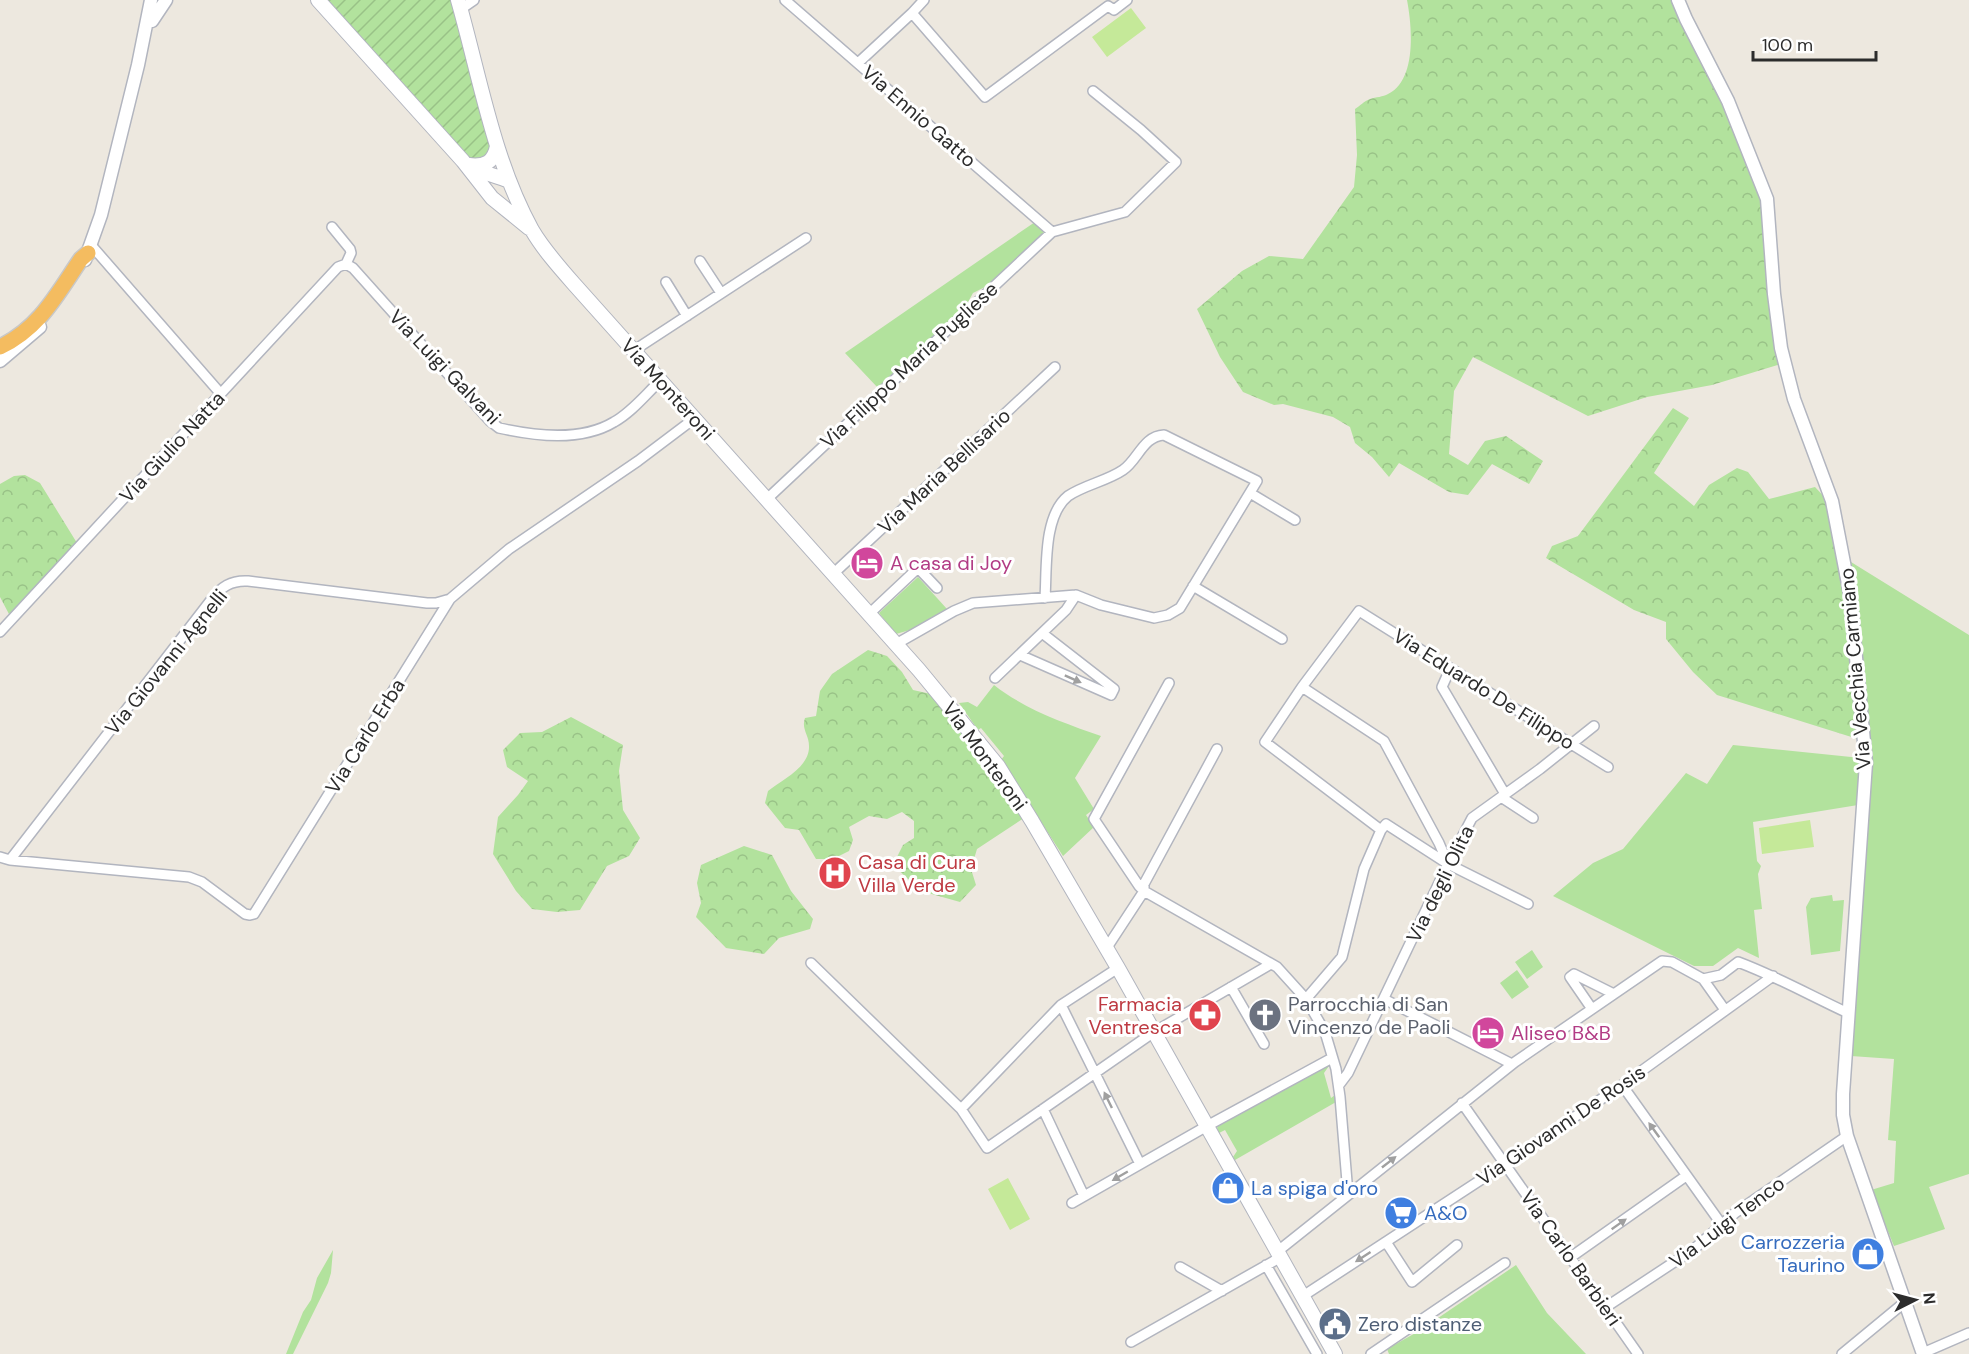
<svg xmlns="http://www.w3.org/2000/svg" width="1969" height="1354" font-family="'DM Sans',sans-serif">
<defs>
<pattern id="forest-crowns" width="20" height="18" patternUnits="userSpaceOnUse" patternTransform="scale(1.5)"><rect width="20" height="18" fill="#b2e29d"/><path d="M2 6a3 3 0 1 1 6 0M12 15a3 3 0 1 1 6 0" fill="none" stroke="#99c287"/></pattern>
<pattern id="garden-furrows" width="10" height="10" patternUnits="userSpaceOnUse" patternTransform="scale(1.5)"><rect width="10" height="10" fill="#b2e29d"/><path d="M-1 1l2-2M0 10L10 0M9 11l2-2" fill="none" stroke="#99c287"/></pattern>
</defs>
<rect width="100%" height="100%" fill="#ede8df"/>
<path fill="#b2e29d" d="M1035,222L1044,230L1043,236L987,286L973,293L967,304L878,388L845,353Z
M1851,562L1969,635V1174L1929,1187L1945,1229L1894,1246L1871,1190L1894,1183L1896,1141L1888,1140L1894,1059L1851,1056L1871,759Z
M918,577L947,609L910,630L896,634L879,613Z
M994,685C1026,710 1064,723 1101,736L1075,778L1094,809L1086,815L1094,827L1063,856L1001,760L1004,756L981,728L978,730L959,703L968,702L977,707Z
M1733,745L1861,758L1858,805L1753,822L1757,861L1761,866L1758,874L1762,909L1754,910L1759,958L1738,948L1713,966H1694L1553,896L1593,863L1623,849L1686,773L1707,784Z
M1832,895L1833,901L1844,900L1840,951L1811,955L1806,907L1811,898Z
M1532,950L1543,967L1527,979L1515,962Z
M1517,970L1529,987L1512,999L1500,983Z
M1327,1064L1329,1066L1324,1073L1331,1098L1335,1095L1336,1102L1235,1160L1233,1157L1237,1151L1225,1130L1219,1133L1217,1128L1218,1126Z
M333,1250L331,1273L328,1283L293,1354H286L303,1312L311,1300L317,1278Z
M1516,1265L1547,1313L1586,1354H1389L1387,1349L1419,1331Z"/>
<path fill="url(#forest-crowns)" d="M1407,0H1673L1727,105L1765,199L1781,364L1712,385L1647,397L1588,416L1473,357L1454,391L1449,454L1468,465L1485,441L1506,436L1543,461L1529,484L1492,464L1468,495L1449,492L1399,463L1389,477L1372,457L1355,443L1350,427L1333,417L1283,404L1274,405L1243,392L1220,357L1197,309L1242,271L1269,256L1303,259L1354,187L1357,155L1355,109C1360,106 1364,101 1370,99C1376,97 1383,97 1388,94C1417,80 1412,26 1407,0Z
M1673,408L1689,418L1654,473L1694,506L1709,485L1737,468L1748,472L1769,499L1815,487L1830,503L1843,563L1861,740L1717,695L1693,672L1666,639V622L1634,610L1546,558L1552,546L1578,536Z
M25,475L40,483L77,543L10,616L0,597V484L14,476Z
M868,650L887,656L902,672L913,690L931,694L999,777L1024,818L977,849L971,869L976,885L960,902L921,891L893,865L903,845L914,838V821L902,812L887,819L869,816L849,827L853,840L849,851L833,859H816L799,830L785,828L765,803L768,791C782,780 810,767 809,746C809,735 801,729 805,718L816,716L820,691L832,674Z
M571,717L623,745L619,771L623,810L640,838L629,856L607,866L580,910L557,912L532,909L516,891L493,854L498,817L518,795L528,781L507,767L503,750L520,733L542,732Z
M744,846L772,855L791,891L813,919L810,929L779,938L764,954L726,948L696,917L701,903L697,883L701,865Z"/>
<path fill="url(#garden-furrows)" d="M327,0H454L493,146L488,159H470L466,156Z"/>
<path fill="#c5e999" d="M1131,8L1146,28L1107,57L1092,37Z
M1810,820L1814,847L1762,854L1759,828Z
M1008,1178L1030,1219L1010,1230L988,1189Z"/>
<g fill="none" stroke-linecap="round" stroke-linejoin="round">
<defs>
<path id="minor" d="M785,0L1052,232
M924,0L912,13L985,97L1108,6L1114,10L1127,0
M461,9L474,0
M858,63L912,13
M332,227L350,249L351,253L346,264L353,268L490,421L499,428C535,436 581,442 614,422C632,412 646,394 660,381
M91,245L221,394
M700,261L721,293
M666,282L687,316
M633,351L806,238
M1250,493L1295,520
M767,499L1052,232L1125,212L1176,162L1141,130L1093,91
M833,574L1055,367
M1193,586L1282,639
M869,614L918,568L937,588
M0,632L338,267L346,264
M896,644L954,611L973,603L1076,595L1101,605L1154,618L1168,615L1180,608L1257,481L1164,435C1143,436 1138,460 1123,470C1107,481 1084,485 1068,496C1043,516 1047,568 1045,598
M1020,655L1111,695L1114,689L1042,633
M1450,669L1442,687L1505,794
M995,678L1066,610L1076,595
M1302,687L1384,741L1439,843L1448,864
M1501,797L1533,818
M0,857L10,860L189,877L202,882L245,914L250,915L254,914L450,599L509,549L638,461L695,418
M10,860L211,600C221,587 231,580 248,581L427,603H436L450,599
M1144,891L1139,886L1094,819L1169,683
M1144,891V884L1217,749
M1528,904L1448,864L1386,824L1381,830L1265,742L1302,687L1359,611L1608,767
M1106,949L1144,891L1277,967L1306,999L1325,1032L1336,1069L1340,1097L1348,1194
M811,963L961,1109L987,1148L1154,1032L1271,964
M1703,979L1721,975L1738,962C1776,976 1811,996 1848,1013
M1231,987L1264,1044
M1306,999L1342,957L1364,869L1381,830
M1384,999L1512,1064
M1061,1005L1140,1164
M1592,1009L1570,977L1574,974L1614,994
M1339,1085L1348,1073L1448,864L1472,818L1540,769L1594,726
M1622,1085L1722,1225
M1462,1103L1638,1354
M961,1109L1061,1005L1118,968
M1043,1109L1084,1196
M1072,1203L1207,1126L1332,1058
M1386,1242L1412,1282L1457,1245
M1278,1251L1515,1062L1662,961L1672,962L1703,979L1725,1010
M1571,1257L1686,1176
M1266,1265L1317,1354
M1180,1267L1222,1291
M1303,1296L1505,1164L1622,1085L1773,976
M1606,1307L1694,1249L1735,1213L1847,1136
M1131,1342L1281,1257
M1923,1353L1969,1333
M1371,1354L1505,1263
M1842,1354L1905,1302"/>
<path id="tertiary" d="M1678,0L1686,19L1728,101L1767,199L1774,294L1781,348L1794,399L1832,501L1850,594L1866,763L1843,1094V1115L1847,1136L1923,1354
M152,21L166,0
M85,260L101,215L138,65L151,0
M0,361L40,327"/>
<path id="secondary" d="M318,0L463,161L492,198L529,228
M458,0C480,77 493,159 532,230C543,249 559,267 574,284L919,670L998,766L1032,821L1118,968L1335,1354
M469,165C485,167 494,162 497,146
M470,165C482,174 496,175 509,181"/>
<path id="trunk" d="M0,347C40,328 57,294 81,259L88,253"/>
</defs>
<use href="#minor" stroke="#b2b5bf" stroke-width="12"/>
<use href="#tertiary" stroke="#b2b5bf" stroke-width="15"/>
<use href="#secondary" stroke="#b2b5bf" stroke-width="16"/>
<use href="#trunk" stroke="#c8c8c8" stroke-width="18"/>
<use href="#minor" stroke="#fff" stroke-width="9"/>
<use href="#tertiary" stroke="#fff" stroke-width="12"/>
<use href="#secondary" stroke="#fff" stroke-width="14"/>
<use href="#trunk" stroke="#f4bc60" stroke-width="15"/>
</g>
<defs><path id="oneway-solid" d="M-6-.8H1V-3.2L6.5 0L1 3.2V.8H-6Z" transform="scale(1.5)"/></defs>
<g fill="#a0a0a0">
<use href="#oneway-solid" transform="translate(1073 679) rotate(24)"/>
<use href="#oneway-solid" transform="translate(1108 1100) rotate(-116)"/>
<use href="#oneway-solid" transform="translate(1654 1130) rotate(-126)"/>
<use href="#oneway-solid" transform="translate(1389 1162) rotate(-38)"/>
<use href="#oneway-solid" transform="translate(1120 1176) rotate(150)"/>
<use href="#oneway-solid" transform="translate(1619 1224) rotate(-35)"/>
<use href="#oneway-solid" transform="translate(1363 1257) rotate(147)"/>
</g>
<defs>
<symbol id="hotel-disc" viewBox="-11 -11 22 22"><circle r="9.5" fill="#d1479c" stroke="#fff"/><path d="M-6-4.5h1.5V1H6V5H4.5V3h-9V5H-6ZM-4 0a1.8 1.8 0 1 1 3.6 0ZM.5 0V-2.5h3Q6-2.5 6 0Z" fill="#fff"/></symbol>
<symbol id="hospital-disc" viewBox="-11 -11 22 22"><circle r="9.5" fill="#e0444e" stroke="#fff"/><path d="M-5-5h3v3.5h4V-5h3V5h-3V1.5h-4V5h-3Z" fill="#fff"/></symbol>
<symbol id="pharmacy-disc" viewBox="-11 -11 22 22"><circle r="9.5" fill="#e0444e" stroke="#fff"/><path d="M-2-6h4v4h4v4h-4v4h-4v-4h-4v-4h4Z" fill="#fff"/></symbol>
<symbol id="church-disc" viewBox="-11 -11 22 22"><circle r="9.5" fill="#6b7280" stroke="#fff"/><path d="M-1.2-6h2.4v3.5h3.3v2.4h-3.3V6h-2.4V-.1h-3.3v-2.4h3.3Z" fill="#fff"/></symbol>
<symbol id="shop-disc" viewBox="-11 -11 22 22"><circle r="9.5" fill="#3f7fe0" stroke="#fff"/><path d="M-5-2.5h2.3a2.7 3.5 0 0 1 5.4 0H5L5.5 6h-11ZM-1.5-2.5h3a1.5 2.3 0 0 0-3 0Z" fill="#fff"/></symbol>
<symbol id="supermarket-disc" viewBox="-11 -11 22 22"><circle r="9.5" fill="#3f7fe0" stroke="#fff"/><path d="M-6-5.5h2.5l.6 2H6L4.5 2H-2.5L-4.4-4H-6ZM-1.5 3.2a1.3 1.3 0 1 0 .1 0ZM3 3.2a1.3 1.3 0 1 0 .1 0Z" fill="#fff"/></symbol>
<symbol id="civic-disc" viewBox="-11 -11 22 22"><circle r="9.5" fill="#5c6f8a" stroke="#fff"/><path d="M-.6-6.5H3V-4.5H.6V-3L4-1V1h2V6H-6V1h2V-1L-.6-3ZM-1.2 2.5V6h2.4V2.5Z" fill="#fff"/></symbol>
</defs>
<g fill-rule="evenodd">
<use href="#hotel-disc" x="848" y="544" width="38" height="38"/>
<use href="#hospital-disc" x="816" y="854" width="38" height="38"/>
<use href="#pharmacy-disc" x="1186" y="996" width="38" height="38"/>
<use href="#church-disc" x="1246" y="996" width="38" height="38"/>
<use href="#hotel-disc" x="1469" y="1014" width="38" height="38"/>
<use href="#shop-disc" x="1209" y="1169" width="38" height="38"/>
<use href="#supermarket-disc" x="1382" y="1194" width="38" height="38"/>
<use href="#shop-disc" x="1849" y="1235" width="38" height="38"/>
<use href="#civic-disc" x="1316" y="1305" width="38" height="38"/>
</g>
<g text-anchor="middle" stroke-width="6" stroke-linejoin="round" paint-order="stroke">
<g font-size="20" fill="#2c2c2c" stroke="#fff">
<text transform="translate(919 116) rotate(41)" y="7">Via Ennio Gatto</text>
<text transform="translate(909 365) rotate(-43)" y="7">Via Filippo Maria Pugliese</text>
<text transform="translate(445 367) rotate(46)" y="7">Via Luigi Galvani</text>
<text transform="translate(668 389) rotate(48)" y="7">Via Monteroni</text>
<text transform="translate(172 447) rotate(-47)" y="7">Via Giulio Natta</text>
<text transform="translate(944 471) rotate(-43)" y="7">Via Maria Bellisario</text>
<text transform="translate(166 662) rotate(-51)" y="7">Via Giovanni Agnelli</text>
<text transform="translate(1855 669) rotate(-95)" y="7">Via Vecchia Carmiano</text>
<text transform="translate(1484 689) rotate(32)" y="7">Via Eduardo De Filippo</text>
<text transform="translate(365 736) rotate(-58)" y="7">Via Carlo Erba</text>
<text transform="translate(985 756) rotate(54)" y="7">Via Monteroni</text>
<text transform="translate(1440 884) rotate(-64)" y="7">Via degli Olita</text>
<text transform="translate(1561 1125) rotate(-34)" y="7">Via Giovanni De Rosis</text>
<text transform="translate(1727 1222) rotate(-37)" y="7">Via Luigi Tenco</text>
<text transform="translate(1571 1258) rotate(55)" y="7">Via Carlo Barbieri</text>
</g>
<g font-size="20" fill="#b23c85" stroke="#fff" text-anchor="start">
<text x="890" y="570">A casa di Joy</text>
<text x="1511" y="1040">Aliseo B&amp;B</text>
</g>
<g font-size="20" fill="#be3a42" stroke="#fff" text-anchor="start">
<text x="858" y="869">Casa di Cura<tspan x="858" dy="23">Villa Verde</tspan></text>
<text x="1182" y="1011" text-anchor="end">Farmacia<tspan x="1182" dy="23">Ventresca</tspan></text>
</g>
<g font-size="20" fill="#5b616d" stroke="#fff" text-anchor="start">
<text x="1288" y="1011">Parrocchia di San<tspan x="1288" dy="23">Vincenzo de Paoli</tspan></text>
</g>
<g font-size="20" fill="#366cbe" stroke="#fff" text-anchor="start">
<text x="1251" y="1195">La spiga d'oro</text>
<text x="1424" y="1220">A&amp;O</text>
<text x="1845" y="1249" text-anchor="end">Carrozzeria<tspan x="1845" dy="23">Taurino</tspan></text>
</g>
<g font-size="20" fill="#4e5e75" stroke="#fff" text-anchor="start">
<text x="1358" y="1331">Zero distanze</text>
</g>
</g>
<g transform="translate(1915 1300) rotate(84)" stroke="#ffffff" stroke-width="4.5" paint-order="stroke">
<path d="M0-4.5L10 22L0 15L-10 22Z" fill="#2c2c2c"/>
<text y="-9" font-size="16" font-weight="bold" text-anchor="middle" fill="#2c2c2c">N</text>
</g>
<path d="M1753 51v9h123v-9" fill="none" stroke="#2c2c2c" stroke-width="3"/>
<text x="1762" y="51" font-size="18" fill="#2c2c2c" stroke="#ffffff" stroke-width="4.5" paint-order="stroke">100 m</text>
</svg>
